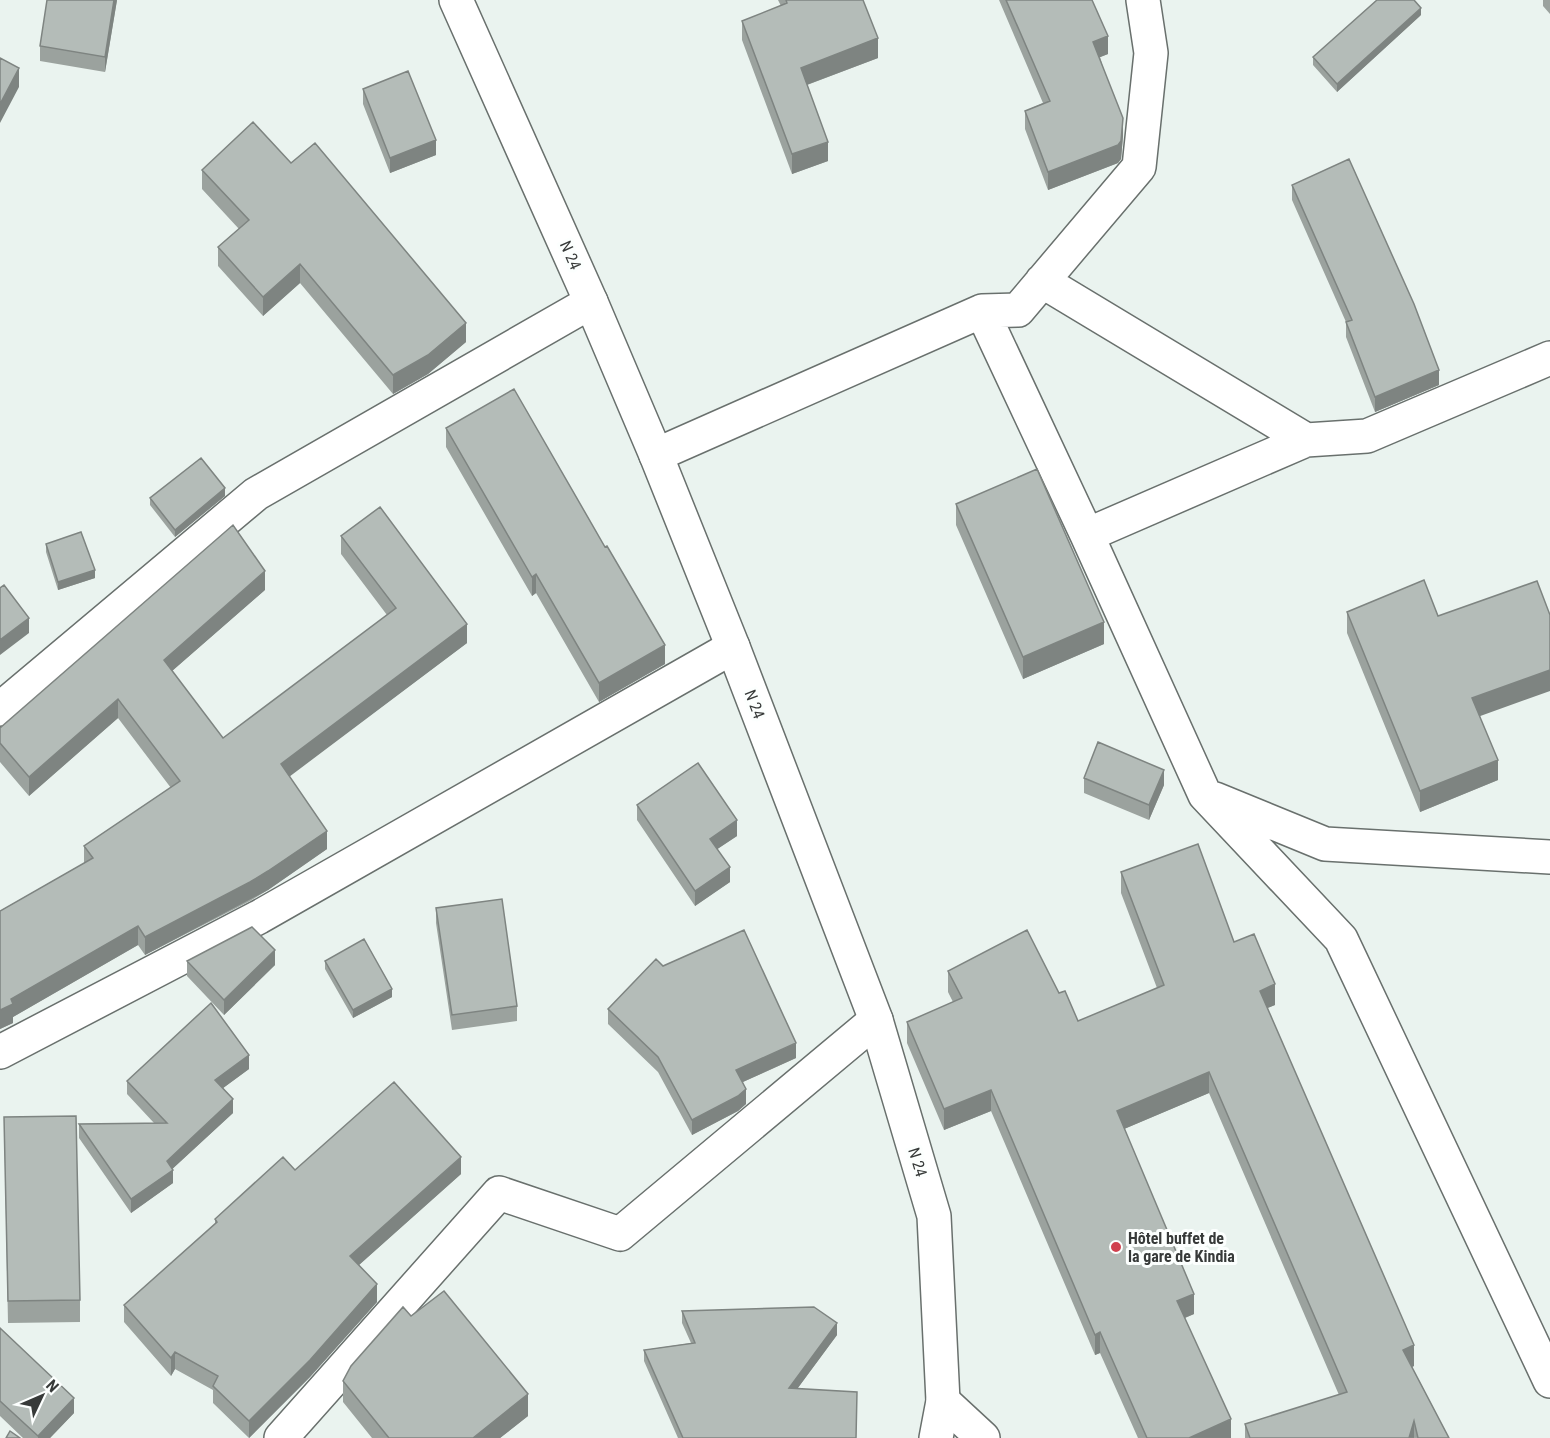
<svg xmlns="http://www.w3.org/2000/svg" width="1550" height="1438" font-family="'Roboto Condensed',sans-serif">
<rect width="100%" height="100%" fill="#eaf3ef"/>
<g fill="none" stroke-linecap="round" stroke-linejoin="round">
<defs>
<path id="street" d="M1042,281L1306,440
M982,311L1087,535L1205,795L1341,939L1550,1381
M656,455L982,311L1018,310L1139,167L1151,53L1143,0
M1087,535L1306,440L1367,436L1550,358
M0,709L256,494L591,302
M1215,799L1325,844L1550,857
M0,1052L259,917L733,647
M943,1401L983,1438
M281,1438L499,1193L620,1234L876,1020"/>
<path id="primary" d="M456,0L591,302L656,455L733,647L876,1020L934,1216L943,1401L936,1438"/>
</defs>
<use href="#street" stroke="#69706d" stroke-width="36"/>
<use href="#primary" stroke="#69706d" stroke-width="36"/>
<use href="#street" stroke="#fff" stroke-width="33"/>
<use href="#primary" stroke="#fff" stroke-width="33"/>
</g>
<path fill="#9ba29e" d="M117,0L105,72L40,61V46Z
M778,0H863L878,58L807,85L828,161L792,174L742,40V21L781,6Z
M999,0H1092L1108,54L1100,57L1123,136L1121,159L1118,163L1048,190L1025,129V111L1043,103Z
M1543,0H1550V14L1543,6Z
M1421,15L1337,92L1313,65V57Z
M363,89L436,155L390,173L363,104Z
M291,163L466,342L428,374L393,394L300,283L263,316L218,266V247L239,229L202,189V170Z
M1292,185L1439,385L1375,412L1346,337V322L1292,200Z
M446,428L665,664L599,702L536,593L532,596L446,447Z
M225,496L175,537L150,505V498Z
M956,504L1104,644L1023,679L956,525Z
M341,536L467,643L289,776L327,849L268,890L250,901L145,955L138,945L13,1017V1023L0,1029V911L84,863V846L171,788L118,718L29,796L0,762V728L265,590L172,671L223,738L387,615L341,554Z
M46,544L95,578L58,590L46,552Z
M1347,612L1438,616L1480,716L1498,780L1420,812L1347,633Z
M1084,778L1164,785L1149,820L1084,793Z
M637,805L737,836L717,849L730,882L695,906L637,820Z
M1121,872L1234,942L1275,1005L1267,1008L1414,1366L1412,1367L1449,1438H1245V1424L1339,1395L1209,1093L1124,1129L1194,1314L1185,1318L1231,1438H1138L1100,1353L1095,1355L991,1111L944,1130L907,1043V1022L953,1002L948,992V971L1059,993L1078,1021L1157,988L1121,893Z
M436,908L517,1006V1021L452,1030L436,923Z
M187,961L275,965L224,1015L187,976Z
M325,961L392,997L353,1018L325,969Z
M663,966L796,1058L743,1082L746,1104L738,1111L692,1135L658,1072L608,1024V1009Z
M249,1069L223,1088L233,1113L172,1169L173,1183L131,1213L79,1138V1124L154,1123L127,1094V1081Z
M4,1117L80,1300V1322L8,1323Z
M295,1170L461,1174L359,1265L377,1302L310,1377L249,1438L213,1403V1390L175,1369L171,1376L124,1322V1305L215,1224V1219Z
M682,1311L837,1335L797,1389L857,1404L856,1438H678L644,1361V1350L691,1343L682,1323Z
M411,1316L528,1416L500,1438H372L343,1402V1381Z
M0,1328L74,1413L50,1438H23L0,1416Z"/>
<path fill="#7e8481" d="M114,0H117L105,72V57Z
M1421,8V15L1337,92V84Z
M1108,36V54L1093,60V42Z
M878,38V58L801,87V68Z
M19,68V87L0,123V104Z
M1123,118V136L1121,159L1118,163L1048,190V172Z
M436,140V155L390,173V158Z
M828,142V161L792,174V154Z
M300,264V283L263,316V297Z
M466,323V342L428,374L393,394V375Z
M1439,370V385L1375,412V397Z
M225,488V496L175,537V530Z
M95,570V578L58,590V582Z
M265,571V590L164,678V660Z
M536,574V593L532,596V577Z
M29,618V633L0,655V640Z
M1104,622V644L1023,679V657Z
M467,624V643L281,783V764Z
M665,645V664L599,702V683Z
M1550,670V691L1472,719V698Z
M118,699V718L29,796V777Z
M1498,760V780L1420,812V791Z
M1164,770V785L1149,820V805Z
M737,820V836L710,854V839Z
M327,831V849L268,890L145,955V937Z
M730,867V882L695,906V891Z
M138,926V945L13,1017V1023L0,1029V1010L11,999Z
M275,950V965L224,1015V1000Z
M1275,984V1005L1260,1011V991Z
M392,989V997L353,1018V1010Z
M796,1043V1058L736,1085V1070Z
M249,1055V1069L215,1094V1080Z
M1209,1072V1093L1117,1132V1111Z
M746,1089V1104L738,1111L692,1135V1120Z
M991,1090V1111L944,1130V1109Z
M233,1099V1113L168,1173L173,1170V1183L131,1213V1199L167,1161Z
M461,1157V1174L350,1273V1256Z
M377,1284V1302L310,1377L249,1438V1421Z
M1194,1294V1314L1177,1321V1301Z
M837,1323V1335L789,1400V1388Z
M1100,1332V1353L1095,1355V1335Z
M1414,1345V1366L1403,1371V1350Z
M175,1352V1369L171,1376V1358Z
M528,1394V1416L500,1438H473Z
M74,1398V1413L50,1438H38V1436Z
M1231,1419V1438H1189Z
M1414,1421V1438H1409Z"/>
<path fill="#b4bcb8" stroke="#7e8481" stroke-width="1.5" d="M47,0H114L105,57L40,46Z
M786,0H863L878,38L801,68L828,142L792,154L742,21L787,3Z
M1006,0H1092L1108,36L1093,42L1123,118L1121,141L1118,145L1048,172L1025,111L1050,101Z
M1377,0H1414L1421,8L1337,84L1313,57Z
M0,58L19,68L0,104Z
M408,71L436,140L390,158L363,89Z
M253,122L291,163L315,143L466,323L428,355L393,375L300,264L263,297L218,247L249,220L202,170Z
M1349,159L1414,304L1439,370L1375,397L1346,322L1352,320L1292,185Z
M514,389L605,547L607,546L665,645L599,683L536,574L532,577L446,428Z
M201,458L225,488L175,530L150,498Z
M1037,469L1104,622L1023,657L956,504Z
M380,507L467,624L281,764L327,831L268,871L250,882L145,937L138,926L11,999L13,1004L0,1010V911L93,858L84,846L180,781L118,699L29,777L0,743V728L233,525L265,571L164,660L223,738L396,608L341,536Z
M81,532L95,570L58,582L46,544Z
M1424,580L1438,616L1537,581L1550,615V670L1472,698L1498,760L1420,791L1347,612Z
M4,585L29,618L0,640V588Z
M1098,742L1164,770L1149,805L1084,778Z
M698,763L737,820L710,839L730,867L695,891L637,805Z
M1198,844L1234,942L1254,934L1275,984L1260,991L1414,1345L1403,1350L1449,1438H1418L1414,1421L1409,1438H1250L1245,1424L1347,1392L1209,1072L1117,1111L1194,1294L1177,1301L1231,1419L1189,1438H1147L1100,1332L1095,1335L991,1090L944,1109L907,1022L962,998L948,971L1027,930L1059,993L1065,991L1078,1021L1164,985L1121,872Z
M502,899L517,1006L452,1015L436,908Z
M252,927L275,950L224,1000L187,961Z
M744,930L796,1043L736,1070L746,1089L738,1096L692,1120L658,1057L608,1009L656,959L663,966Z
M364,939L392,989L353,1010L325,961Z
M211,1003L249,1055L215,1080L233,1099L167,1161L173,1170L131,1199L79,1124L167,1123L127,1081Z
M394,1082L461,1157L350,1256L377,1284L310,1360L249,1421L213,1386L218,1376L175,1352L171,1358L124,1305L217,1222L215,1219L283,1157L295,1170Z
M76,1116L80,1300L8,1301L4,1117Z
M444,1291L528,1394L473,1438H389L343,1381L351,1366L403,1307L411,1316Z
M814,1307L837,1323L789,1388L857,1392L856,1438H683L644,1350L695,1343L682,1311Z
M0,1328L74,1398L38,1436L0,1401Z
M10,1431L20,1438H6Z"/>
<circle fill="#d0404e" stroke="#fcfffe" stroke-width="2" cx="1116" cy="1247" r="6"/>
<g text-anchor="middle" stroke-width="6" stroke-linejoin="round" paint-order="stroke">
<g font-size="16" fill="#373a39" stroke="#fcfffe">
<text transform="translate(571 255) rotate(66)" y="6">N 24</text>
<text transform="translate(755 704) rotate(69)" y="6">N 24</text>
<text transform="translate(918 1162) rotate(73)" y="6">N 24</text>
</g>
<g font-size="16" font-weight="bold" fill="#373a39" stroke="#fcfffe" text-anchor="start">
<text x="1128" y="1244">Hôtel buffet de<tspan x="1128" dy="18">la gare de Kindia</tspan></text>
</g>
</g>
<g transform="translate(42 1396) rotate(46)" stroke="#fcfffe" stroke-width="4.5" paint-order="stroke">
<path d="M0-4.5L10 22L0 15L-10 22Z" fill="#373a39"/>
<text y="-9" font-size="16" font-weight="bold" text-anchor="middle" fill="#373a39">N</text>
</g>
</svg>
